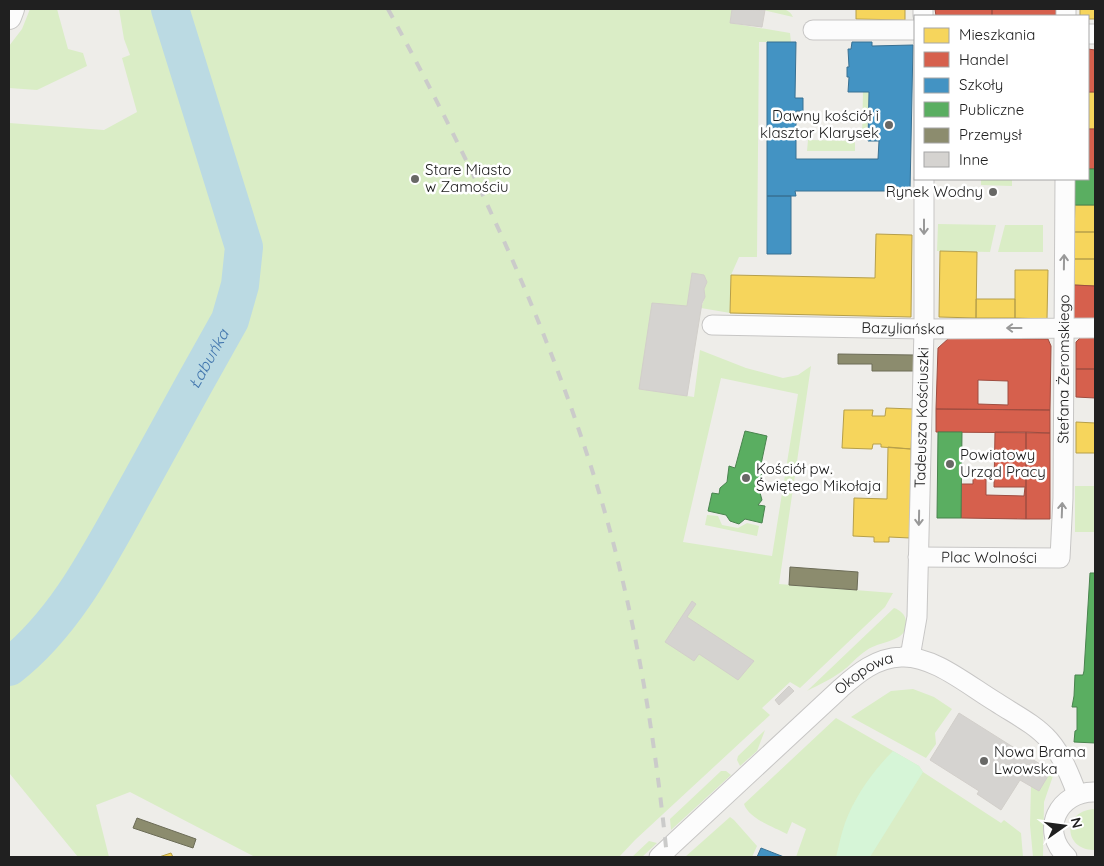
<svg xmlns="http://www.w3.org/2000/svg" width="1104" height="866" font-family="Quicksand,sans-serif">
<rect width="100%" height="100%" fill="#eeede9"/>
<path fill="#daedc6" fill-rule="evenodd" d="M30,9H57L68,49L83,53L87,66L37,90L9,88V46L22,29Z
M119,9H732L730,23L790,33L791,42H759L757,257H739L731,275L730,313L701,308L705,297L704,289L707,282L704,275L692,273L687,306L652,304L640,389L694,397L700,350L746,368L783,378L798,375L811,366L779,584L893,593L885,607L800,688L790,682L762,708L770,715L635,840L619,857H255L130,792L96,805L109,857H78L10,774H9V123L104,130L137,112L122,58L130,55L124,39ZM721,378L798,394L772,556L683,542Z
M759,9C770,9 788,5 793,17Z
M863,92H869L867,139H862Z
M808,140L855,141V151H807Z
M981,179H1012V186L981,185Z
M938,224L996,225L990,252L937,251Z
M1005,225H1043V252H998Z
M1075,486H1095V532H1075Z
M707,515L718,516L722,525L738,528L747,523L759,526L757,536L705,525Z
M894,608C900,610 905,614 906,621C910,642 879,641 867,650C857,656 850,666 841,672C830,680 818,685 807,691Z
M913,689L934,697L952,709L935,733L936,744L926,758L851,717L891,691Z
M836,718L919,766L923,772L1001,823L1004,820L1021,833L1023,857H796L806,829L792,822L787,834C774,827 749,819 744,804Z
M765,730L757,751L740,766L737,760L738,756Z
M721,771H726L731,775L671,830L670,819Z
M1051,771L1054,773L1053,776L1044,802L1043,857H1033L1030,825L1031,786L1039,791Z
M1093,809L1095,810V850C1064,851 1061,812 1093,809Z
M730,817L734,820L757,846L752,857H685Z
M649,841L657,843L642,857H632Z"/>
<path fill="#d6f5d7" d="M893,751L919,766L923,772L870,857H836C839,846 841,834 845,823C855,796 873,771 893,751Z"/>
<path fill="#f6d55c" stroke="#b69f4a" d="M856,9H905V20L856,19Z
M1080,9H1095V19H1088V16H1080Z
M1088,92H1095V129H1088Z
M1075,205H1095V232H1074Z
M1074,232H1095V259H1074Z
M876,234L912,235L911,317L730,313L731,275L875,278Z
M940,251L977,252L976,318L939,317Z
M1074,259H1095V286L1074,285Z
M1015,270H1048L1047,319L1015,318Z
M976,299H1015V318H976Z
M886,408L913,409L911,449L881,447V444H873L872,449L842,448L844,410H873L872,416H885Z
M1076,422L1095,423V453H1076Z
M888,447L911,449L910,538L889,537V542H874V537L853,536L854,498L887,499Z
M171,853L173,857H159Z"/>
<path fill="#d6604d" stroke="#9f4d40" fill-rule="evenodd" d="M935,9H992V16H936Z
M992,9H1056V16H992Z
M1088,49L1095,50V92H1088Z
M1088,129H1095V169H1088Z
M1074,285L1095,286V320L1073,319Z
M1081,337L1095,338V369H1076V342Z
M949,338L1048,339L1051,346L1050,410L936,409L938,348ZM978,380L1008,381V405L978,404Z
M1076,369H1095V398L1076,397Z
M936,409L1050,410V433L936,432Z
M995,432H1026V519L961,518V484H973V478H986V495L1024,496L1025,487H994Z
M1026,432L1050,433V519H1026Z"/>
<path fill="#4393c3" stroke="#387092" d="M767,42H796L795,98H803V111H796V159H878L879,141H868L869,92H848L849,77H847V67H849L848,49H851L852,42H872V46L913,45L910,191H795L796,196H767Z
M767,196H791V254H767Z
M761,848L784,857H757Z"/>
<path fill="#5aae61" stroke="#49834e" d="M1088,169H1095V205H1075V179H1088Z
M745,431L767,436L759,474L764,475L759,489L762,500L758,505L765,506L762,523L745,519L739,524L730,521L726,515L708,511L712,493L719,494L720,488L727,482L729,466L735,468Z
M938,432H962L961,518H937Z
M1090,573H1095V743L1074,742L1075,731L1077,730V707H1072L1074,696L1075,675H1083L1084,671Z"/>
<path fill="#8c8c6e" stroke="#6c6c57" d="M838,354L915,355L914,371H872V364H838Z
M790,567L858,572L857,590L789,585Z
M137,818L196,839L193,848L133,828Z"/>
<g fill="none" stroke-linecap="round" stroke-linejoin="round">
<path stroke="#bbdae3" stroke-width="38" id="s1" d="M9,667C68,621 102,550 138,486C168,431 199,375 230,320L240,285L244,247L170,9"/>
</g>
<path fill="#d5d3d0" stroke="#d2cfca" d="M732,9L765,10L762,27L730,23Z
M692,273L704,275L707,282L704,289L705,297L702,303L687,396L639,389L652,303L687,306Z
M692,601L696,604L687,617L754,661L738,680L699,654L694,661L665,642Z
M789,686L794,691L779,705L775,700Z
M959,713L1051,771L1039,791L1020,780L1001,810L977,794L979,791L930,760Z"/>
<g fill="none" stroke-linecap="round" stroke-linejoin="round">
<defs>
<g id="minor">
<path d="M923,16V9"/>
<path d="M1066,16V9"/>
<path d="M813,30H915"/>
<path d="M1088,34H1095"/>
<path id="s2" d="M712,325L924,329L1095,328"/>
<path id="s3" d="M918,557L1060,558L1063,498L1065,179"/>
<path id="s4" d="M910,657L917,617L924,329V179"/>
<path id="s5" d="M659,857L841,688C858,673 876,658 901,657C933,655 969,686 996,702C1014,714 1035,724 1049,740C1062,755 1070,775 1077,794"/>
<path d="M1067,857C1039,831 1058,791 1095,792"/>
</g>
<path id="tertiary" d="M9,17L12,9"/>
</defs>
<use href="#minor" stroke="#c7c6c5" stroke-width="21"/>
<use href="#tertiary" stroke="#c7c6c5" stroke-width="26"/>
<use href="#minor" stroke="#fcfcfc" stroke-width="19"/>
<use href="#tertiary" stroke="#fcfcfc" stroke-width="24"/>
<path stroke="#cbcbca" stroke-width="4" stroke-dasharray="10 10" stroke-linecap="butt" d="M388,9C469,158 543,313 594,476C633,600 654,728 667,857"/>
</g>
<defs><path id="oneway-shaft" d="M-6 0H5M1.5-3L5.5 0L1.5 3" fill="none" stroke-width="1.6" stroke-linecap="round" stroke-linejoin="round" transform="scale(1.25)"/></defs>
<g stroke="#999">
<use href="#oneway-shaft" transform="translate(924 227) rotate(90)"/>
<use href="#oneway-shaft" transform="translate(1064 262) rotate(-89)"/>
<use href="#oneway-shaft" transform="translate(1014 328) rotate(180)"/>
<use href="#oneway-shaft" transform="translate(1062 510) rotate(-88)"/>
<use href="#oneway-shaft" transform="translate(919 518) rotate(91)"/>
</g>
<g fill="#686866" stroke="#fff" stroke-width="2">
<circle cx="889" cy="125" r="5"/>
<circle cx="415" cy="179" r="5"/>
<circle cx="993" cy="192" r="5"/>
<circle cx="950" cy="464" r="5"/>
<circle cx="746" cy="478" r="5"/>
<circle cx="984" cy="761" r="5"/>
</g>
<g text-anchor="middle" stroke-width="5" stroke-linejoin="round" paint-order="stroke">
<g font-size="15" fill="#202020" stroke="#fff" text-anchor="start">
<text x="879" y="121" text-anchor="end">Dawny kościół i<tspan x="879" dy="17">klasztor Klarysek</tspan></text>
<text x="425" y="175">Stare Miasto<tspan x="425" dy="17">w Zamościu</tspan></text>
<text x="983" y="197" text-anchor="end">Rynek Wodny</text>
<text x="960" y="460">Powiatowy<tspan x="960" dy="17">Urząd Pracy</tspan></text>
<text x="756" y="474">Kościół pw.<tspan x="756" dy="17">Świętego Mikołaja</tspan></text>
<text x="994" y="757">Nowa Brama<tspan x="994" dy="17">Lwowska</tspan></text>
</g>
<g font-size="15" fill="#202020" stroke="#fff">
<text dy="5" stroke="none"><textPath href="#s2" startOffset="191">Bazyliańska</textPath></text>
<text dy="5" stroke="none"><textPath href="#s3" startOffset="331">Stefana Żeromskiego</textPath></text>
<text dy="5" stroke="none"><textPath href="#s4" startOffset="240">Tadeusza Kościuszki</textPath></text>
<text dy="5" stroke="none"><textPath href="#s3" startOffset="71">Plac Wolności</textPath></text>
<text dy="5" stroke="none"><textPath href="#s5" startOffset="276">Okopowa</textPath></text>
</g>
<g font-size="16" font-style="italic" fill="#4377ae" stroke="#fff">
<text dy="6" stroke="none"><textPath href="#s1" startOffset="369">Łabuńka</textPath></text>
</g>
</g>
<rect width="1104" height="866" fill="none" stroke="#202020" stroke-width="20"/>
<rect x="914" y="15" width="175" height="165" fill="#ffffff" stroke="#a6a6a6"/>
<rect x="924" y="28" width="25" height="15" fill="#f6d55c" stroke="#a6a6a6"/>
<text x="959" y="40" font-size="15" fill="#202020">Mieszkania</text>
<rect x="924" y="52" width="25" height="15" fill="#d6604d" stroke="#a6a6a6"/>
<text x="959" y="65" font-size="15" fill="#202020">Handel</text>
<rect x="924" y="78" width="25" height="15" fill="#4393c3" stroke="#a6a6a6"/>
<text x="959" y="90" font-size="15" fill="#202020">Szkoły</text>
<rect x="924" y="102" width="25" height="15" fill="#5aae61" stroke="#a6a6a6"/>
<text x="959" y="115" font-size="15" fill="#202020">Publiczne</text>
<rect x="924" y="128" width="25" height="15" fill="#8c8c6e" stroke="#a6a6a6"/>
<text x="959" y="140" font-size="15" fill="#202020">Przemysł</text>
<rect x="924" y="152" width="25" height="15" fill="#d5d3d0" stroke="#a6a6a6"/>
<text x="959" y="165" font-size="15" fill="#202020">Inne</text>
<g transform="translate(1064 826) rotate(76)" stroke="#ffffff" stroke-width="4" paint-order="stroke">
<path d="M0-4L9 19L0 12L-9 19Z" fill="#202020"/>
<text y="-8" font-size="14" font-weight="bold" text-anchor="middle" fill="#202020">N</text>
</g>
</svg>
